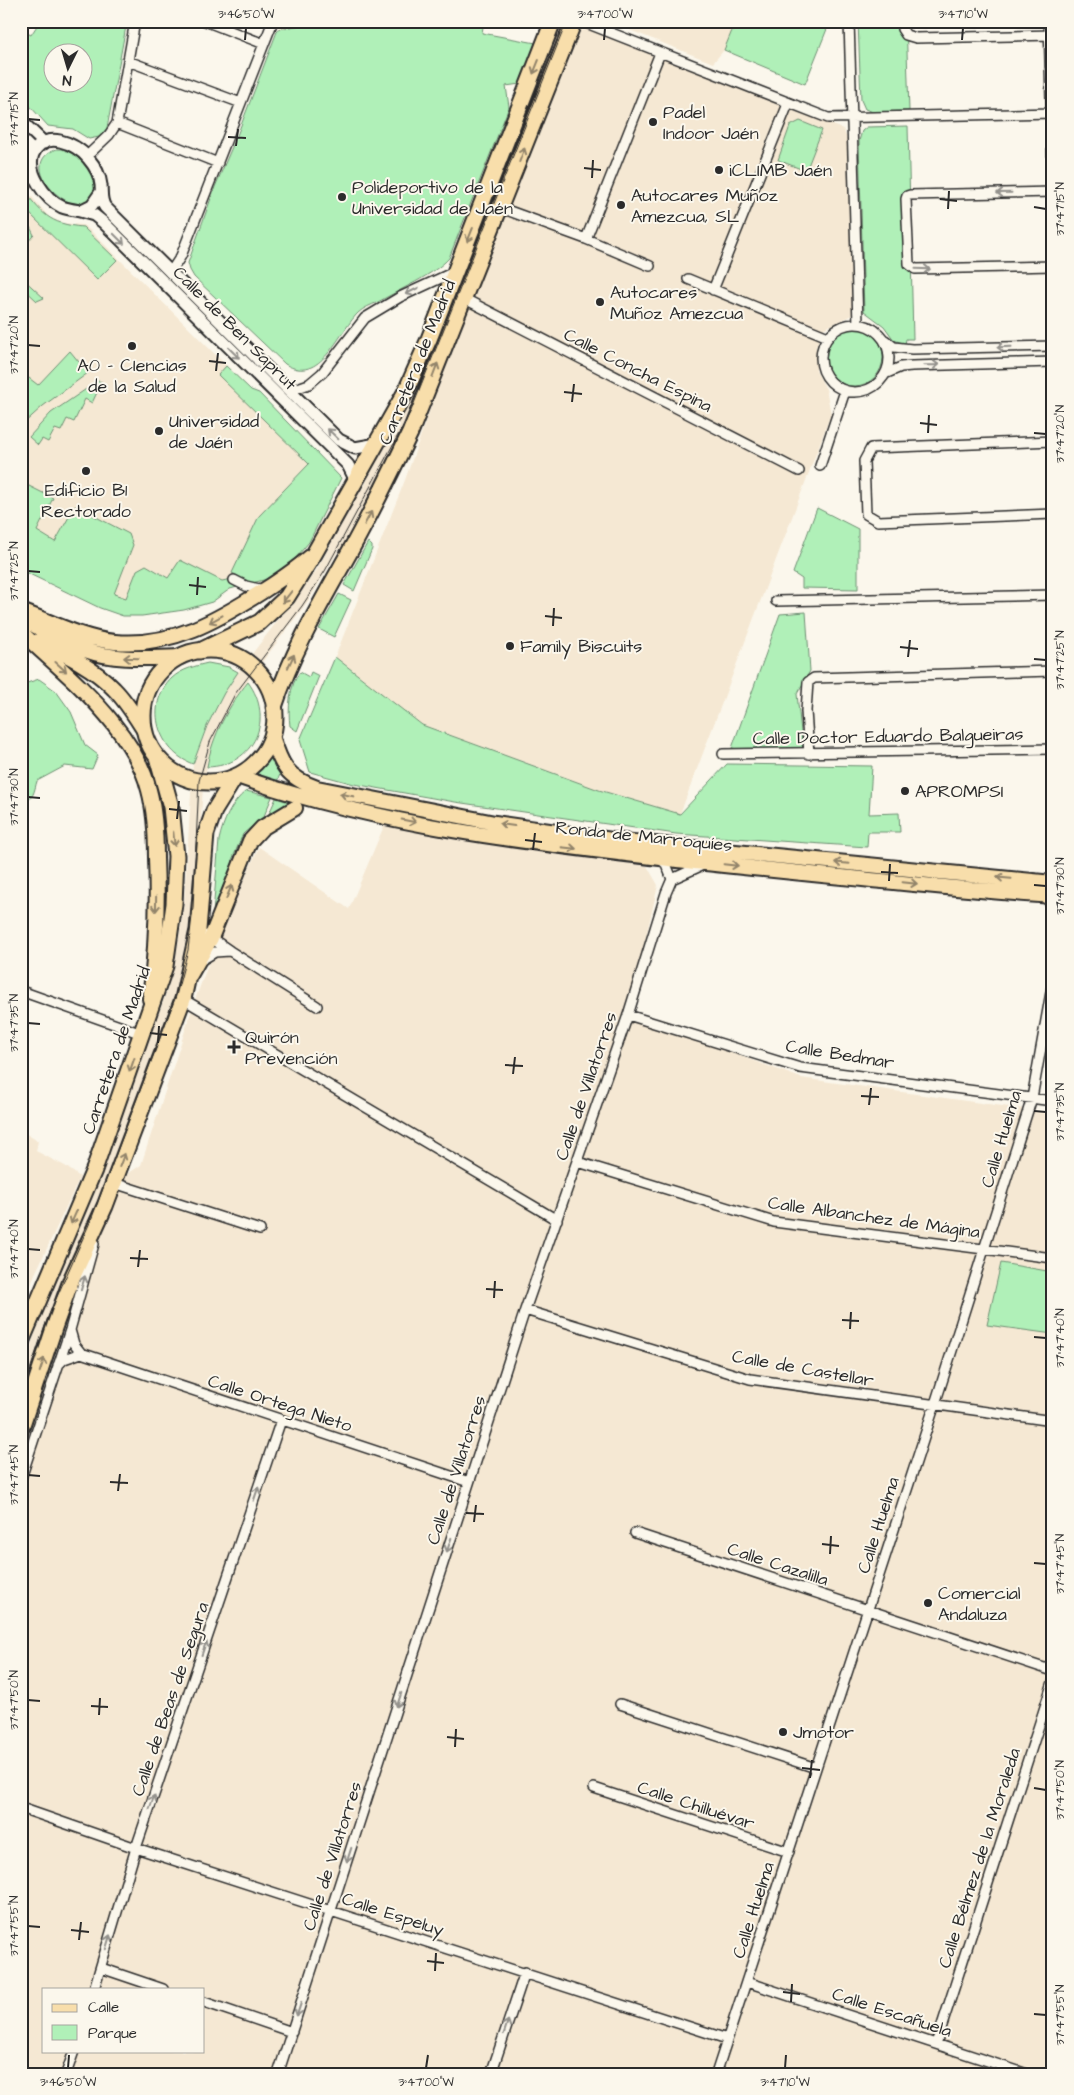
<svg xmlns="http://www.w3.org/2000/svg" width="1074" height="2095" font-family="'Architects Daughter',sans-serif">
<rect width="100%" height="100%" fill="#fbf7ec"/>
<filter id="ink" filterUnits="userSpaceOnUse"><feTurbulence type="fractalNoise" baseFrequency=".02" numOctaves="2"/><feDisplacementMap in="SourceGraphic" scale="10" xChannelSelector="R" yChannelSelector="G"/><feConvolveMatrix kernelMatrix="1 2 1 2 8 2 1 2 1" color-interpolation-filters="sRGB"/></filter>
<g filter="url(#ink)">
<path fill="#f5e8d3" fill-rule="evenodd" d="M281,21H325L278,29Z
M559,21H572L409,425L372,491L362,519L343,550L339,549L311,597L242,689L221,725L208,761L203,787L198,861L187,965L138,1111L48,1323L35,1358L41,1361L21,1418V1355H27L46,1303L44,1302L74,1236L167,991L178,944L184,902L193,764L207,727L224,693L238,672L316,571L331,544L327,542L357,486L363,489L373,467L391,437L388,433Z
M607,21H839V25L828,24L805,84L724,50L713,63Z
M581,25L843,129L850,145L854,314L823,329L816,347V371L826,389L831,414L680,814L599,790L422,725L335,657L405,480L481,265Z
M21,184L49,217L62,223L83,225L90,230L251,390L259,393L341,478L309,542L294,560L283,569L261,581L230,589L212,602L184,610L142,616H123L21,570Z
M384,826L647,866L658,885L628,1015L801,1078L1053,1113V2074H21V1457L114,1183L141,1165L196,997L223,925L259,847L349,909ZM44,1989H204V2051H44Z
M21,1131L38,1141L36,1151L65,1166L80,1177L35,1274L21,1312Z"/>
<path fill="#b0f0b8" stroke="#6e8e72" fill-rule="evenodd" d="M40,21H127L107,128L99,137L89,139L73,129L48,126L21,96V30L31,35ZM82,52V82H52V52Z
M325,21H484L482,33L536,43L520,84L506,86L509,107L449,258C435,274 397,291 378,302C371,305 363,308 358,313C338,333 320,386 285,364L194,277L190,270L188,263L215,187L238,133L278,29Z
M736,21H828L827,29L805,84L724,50Z
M858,21H906L909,111L873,112L865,109L861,100Z
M800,121L822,130L806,171L778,160L790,126Z
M908,126L913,339H906L905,344L894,340L884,326L864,311L859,141L862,131L867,127Z
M57,149C77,148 104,176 93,196C76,226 11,164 57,149Z
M21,187C42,213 48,224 83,227L117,260L97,280L21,205Z
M30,227L34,235L21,249V238Z
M21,277L44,298L37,301L21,286Z
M825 357a29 29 0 1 1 58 0a29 29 0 1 1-58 0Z
M70,351L88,373L43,406L22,425L21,372L38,385Z
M226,366L251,390L259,393L341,478L309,542L294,560L271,578L230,589L212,602L184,610L142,616H123L100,608L21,570V482L53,498L37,531L55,542L75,506L129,534L133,545L114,594L126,598L137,570L146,565L168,578L180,560L222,581L237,578L238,576L232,573L259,516L309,464L218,375Z
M98,381L102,382L92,403L85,399L74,422L67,419L61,431L55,429L48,442L42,439L38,445L29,437L51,413Z
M817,508L858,529V589L802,588V579L793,573Z
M368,542L372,546V549L354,591L344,585Z
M339,594L351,600L334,637L319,629Z
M806,612L810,671L797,694L803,751H751L732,748L780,614Z
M335,657L422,725L599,790L680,814L727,764L872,766L869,814L899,813L900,832H868L867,847L676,834L455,802L354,784L310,772L300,740Z
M208,663L229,667L238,672L224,693L207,726L193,764C159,752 143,706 172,678C182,669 195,666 208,663Z
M300,672L309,677L311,672L319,676L297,731L290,726C288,710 289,685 300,672Z
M39,679L56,691L71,712L85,745L98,755L92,769L65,766L37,781C34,791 34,801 21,802V685Z
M248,682C275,718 255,766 207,767C212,736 229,705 248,682Z
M272,754L281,772L276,784L252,776L263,766Z
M246,791L272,797L264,816L243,834L232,860L235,862L212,926L219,840C223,822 231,803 246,791Z
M276,798L289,802V804L268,816Z
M1001,1263L1053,1272V1334L987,1325Z"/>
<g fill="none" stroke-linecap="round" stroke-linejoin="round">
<defs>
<path id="minor" d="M205,21L264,44
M581,21L828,118L1053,113
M849,21L858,324
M902,21V29L906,35L916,38L1053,35
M1049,21L1053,180
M128,61L241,103
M117,123L218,163
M87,156L109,135L117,123L135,21
M1053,192L910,195L907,196L906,199L909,264L915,269L1053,266
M501,208L586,239L650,266
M586,239L660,53
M170,273L181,256L273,21
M688,279L828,337
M713,290L788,104
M463,298L799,471
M821 358a34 34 0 1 1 68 0a34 34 0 1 1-68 0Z
M885,340L894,347L912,349L1053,346
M885,374L901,367L912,366L1053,362
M289,391L309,384L322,373L365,318L400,297L456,271
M1053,441L871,448L864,461L866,514L878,521L1053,514
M820,466L845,391
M234,580L246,586L264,590
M776,601L1053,595
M723,754L1053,749
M809,754L806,711L808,682L814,678L1053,671
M660,859L666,864L672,879
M1042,895L1053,905
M207,935L230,951L317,1006
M200,961L215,952L230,951
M21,991L142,1034
M183,999L557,1220
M628,1015L800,1068L1053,1101
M578,1162L774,1222L1053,1258
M114,1183L260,1230
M525,1310L750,1379L1053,1421
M70,1330L74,1344L81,1353
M58,1365L64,1359L81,1353L469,1482
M21,1478L70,1330L94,1244
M635,1533L1053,1671
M620,1704L816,1768
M594,1788L789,1852
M21,1808L136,1848L727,2039
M101,1968L163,1989
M747,1982L1027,2074
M94,1989L136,1848L281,1420
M204,2002L292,2032
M936,2044L1053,1682
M66,2074L74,2051
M278,2074L525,1310L628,1015L666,893L672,879L703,865
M491,2074L525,1972
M716,2074L935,1404L1032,1098L1053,981"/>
<path id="tertiary" d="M21,121L44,143
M21,139L34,152
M101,192L92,205L80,211C74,210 67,209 62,207C45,199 26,172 33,154C44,129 76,143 88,158C94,165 100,175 101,185C102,193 100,200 105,207L339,440L355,448L377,444
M80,211L94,215L104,223L348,465L356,481"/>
<path id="primary" d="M21,611C51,622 84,639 115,642C172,647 218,620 263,591C280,580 295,570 310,557
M26,621C45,631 64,642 85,650C115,661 148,658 180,657
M24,635C55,664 87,690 113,723C129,743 143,766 149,790C155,812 156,835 156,858C158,905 156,952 150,999
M38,641C65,654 93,667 114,689C126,701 135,716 144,730
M272,736C281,765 286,777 317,788L495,823L612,840L1053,883
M237,776C379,826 529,843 677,860C802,873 927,887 1053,896
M190,975L211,938L250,841L262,828L295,808"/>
<path id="trunk" d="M143 716a66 66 0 1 1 132 0a66 66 0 1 1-132 0Z
M200,651L260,622L287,597L314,554L405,393L429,339L553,21
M274,707C292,652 321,603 349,553C371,514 390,474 410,433L574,21
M21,1342L94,1170L165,966L174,904L176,856L171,807L157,757
M21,1428L55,1325L72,1278L105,1206L183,999L198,930L206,834L214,811L235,777"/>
</defs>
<use href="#minor" stroke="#2b2b2b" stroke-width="12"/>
<use href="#tertiary" stroke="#2b2b2b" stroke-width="15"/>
<use href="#primary" stroke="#2b2b2b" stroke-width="18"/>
<use href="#trunk" stroke="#2b2b2b" stroke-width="19"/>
<use href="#minor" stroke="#fbf7ec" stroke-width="9"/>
<use href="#tertiary" stroke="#fbf7ec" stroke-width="11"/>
<use href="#primary" stroke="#f8deab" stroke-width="14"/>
<use href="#trunk" stroke="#f8deab" stroke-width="15"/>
<path stroke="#2b2b2b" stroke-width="1" d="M21,1396L48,1317L91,1220L176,996L188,950L193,908L199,781L210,742L235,694L302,606L325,571L411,411L567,21"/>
</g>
<defs><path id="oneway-shaft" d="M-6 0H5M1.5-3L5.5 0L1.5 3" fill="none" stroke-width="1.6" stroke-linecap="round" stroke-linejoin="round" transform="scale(1.25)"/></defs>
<g stroke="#92846b">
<use href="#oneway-shaft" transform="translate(536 67) rotate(112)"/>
<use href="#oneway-shaft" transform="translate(522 155) rotate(-69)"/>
<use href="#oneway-shaft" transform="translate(470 235) rotate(112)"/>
<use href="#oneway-shaft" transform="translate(435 370) rotate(-69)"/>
<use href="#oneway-shaft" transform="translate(368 518) rotate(-62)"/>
<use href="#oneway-shaft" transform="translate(287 597) rotate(128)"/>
<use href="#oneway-shaft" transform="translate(216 619) rotate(151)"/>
<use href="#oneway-shaft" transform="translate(131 658) rotate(-178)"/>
<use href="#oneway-shaft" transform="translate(291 661) rotate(-65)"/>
<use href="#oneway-shaft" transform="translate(61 667) rotate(42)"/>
<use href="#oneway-shaft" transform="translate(347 795) rotate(-168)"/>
<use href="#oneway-shaft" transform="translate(409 821) rotate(11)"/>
<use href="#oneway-shaft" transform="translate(507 825) rotate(-172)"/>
<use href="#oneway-shaft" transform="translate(174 839) rotate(84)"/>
<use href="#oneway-shaft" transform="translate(569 848) rotate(6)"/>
<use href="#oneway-shaft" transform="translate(842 863) rotate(-175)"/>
<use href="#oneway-shaft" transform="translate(731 865) rotate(6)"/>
<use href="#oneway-shaft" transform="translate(1004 878) rotate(-175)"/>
<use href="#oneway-shaft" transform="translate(910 883) rotate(6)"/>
<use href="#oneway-shaft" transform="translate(229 892) rotate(-68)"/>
<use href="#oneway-shaft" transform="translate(156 904) rotate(91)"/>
<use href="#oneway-shaft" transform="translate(132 1065) rotate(109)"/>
<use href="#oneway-shaft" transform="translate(122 1160) rotate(-69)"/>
<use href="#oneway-shaft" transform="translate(74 1217) rotate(114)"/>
<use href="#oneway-shaft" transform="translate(42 1365) rotate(-72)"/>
</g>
<g stroke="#93918c">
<use href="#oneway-shaft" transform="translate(1004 193) rotate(179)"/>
<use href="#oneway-shaft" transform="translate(119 239) rotate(45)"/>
<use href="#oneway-shaft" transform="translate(923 269) rotate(2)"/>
<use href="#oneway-shaft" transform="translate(412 291) rotate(154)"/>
<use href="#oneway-shaft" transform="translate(1004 347) rotate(178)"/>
<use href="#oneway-shaft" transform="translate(234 353) rotate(45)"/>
<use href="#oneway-shaft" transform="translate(932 365) rotate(-1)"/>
<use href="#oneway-shaft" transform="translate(333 434) rotate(-136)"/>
<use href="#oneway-shaft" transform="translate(83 1283) rotate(-74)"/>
<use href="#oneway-shaft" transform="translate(256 1494) rotate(-71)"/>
<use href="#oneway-shaft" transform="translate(449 1545) rotate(108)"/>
<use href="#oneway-shaft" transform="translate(204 1648) rotate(-71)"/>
<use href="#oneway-shaft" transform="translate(399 1700) rotate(108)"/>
<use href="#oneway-shaft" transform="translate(152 1802) rotate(-71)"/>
<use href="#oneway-shaft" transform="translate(349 1855) rotate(108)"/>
<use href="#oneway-shaft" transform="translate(108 1942) rotate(-73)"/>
<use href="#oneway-shaft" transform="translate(299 2009) rotate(108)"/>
<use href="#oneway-shaft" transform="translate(506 2027) rotate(-72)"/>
</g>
</g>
<path fill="none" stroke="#2b2b2b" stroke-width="2" d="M245,40L246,28M604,40L605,28M962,40L963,28M28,119L40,120M228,137L246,138M236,146L238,129M584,168L601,170M592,178L593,160M940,199L957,201M1034,207L1046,209M948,209L949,191M28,345L40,346M209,361L226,363M216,371L218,353M564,392L582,394M572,402L574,384M920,423L937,425M928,433L929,415M1034,433L1046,434M28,571L40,572M189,585L206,587M197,595L198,577M545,616L562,618M553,626L554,608M900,647L918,649M908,657L910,640M1034,659L1046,660M28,797L40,798M169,809L187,811M177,819L179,801M525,840L542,842M533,850L535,833M881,872L898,873M889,881L890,864M1034,885L1046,886M28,1023L40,1024M150,1033L167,1035M158,1043L159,1026M505,1065L523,1066M513,1074L515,1057M861,1096L879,1097M869,1105L871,1088M1034,1111L1046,1112M28,1249L40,1250M130,1258L148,1259M138,1267L140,1250M486,1289L503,1290M494,1298L495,1281M842,1320L859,1321M850,1329L851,1312M1034,1337L1046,1338M28,1475L40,1476M110,1482L128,1483M118,1491L120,1474M466,1513L484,1514M474,1522L476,1505M822,1544L839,1546M830,1554L831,1536M1034,1563L1046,1564M28,1700L40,1701M91,1706L108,1707M99,1715L100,1698M447,1737L464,1739M455,1747L456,1729M802,1768L820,1770M810,1778L812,1760M1034,1788L1046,1790M28,1926L40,1927M71,1930L89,1932M79,1940L81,1922M427,1961L444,1963M435,1971L436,1953M783,1992L800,1994M791,2002L792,1984M1034,2014L1046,2015M68,2068L69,2055M426,2068L428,2055M785,2068L786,2055"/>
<g fill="#2b2b2b" stroke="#fbf7ec" stroke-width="2">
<circle cx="653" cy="122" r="5"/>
<circle cx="719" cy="170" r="5"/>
<circle cx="342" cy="197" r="5"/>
<circle cx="621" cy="205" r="5"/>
<circle cx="600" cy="302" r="5"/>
<circle cx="132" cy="346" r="5"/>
<circle cx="159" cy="431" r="5"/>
<circle cx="86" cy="471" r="5"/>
<circle cx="510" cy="646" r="5"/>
<circle cx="905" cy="791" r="5"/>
<path d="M231.5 1039.5h5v5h5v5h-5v5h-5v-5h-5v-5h5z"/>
<circle cx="928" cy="1603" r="5"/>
<circle cx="783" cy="1732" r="5"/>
</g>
<g text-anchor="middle" stroke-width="4" stroke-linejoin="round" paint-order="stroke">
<g font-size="18" fill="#2b2b2b" stroke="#fbf7ec" text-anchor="start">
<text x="663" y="118">Padel<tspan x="663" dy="21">Indoor Jaén</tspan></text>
<text x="729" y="176">iCLIMB Jaén</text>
<text x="352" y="193">Polideportivo de la<tspan x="352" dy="21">Universidad de Jaén</tspan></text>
<text x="631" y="201">Autocares Muñoz<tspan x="631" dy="21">Amezcua, SL</tspan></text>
<text x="610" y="298">Autocares<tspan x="610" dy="21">Muñoz Amezcua</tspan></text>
<text x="132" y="371" text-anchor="middle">A0 - CIencias<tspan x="132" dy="21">de la Salud</tspan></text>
<text x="169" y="427">Universidad<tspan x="169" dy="21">de Jaén</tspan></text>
<text x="86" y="496" text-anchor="middle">Edificio B1<tspan x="86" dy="21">Rectorado</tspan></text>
<text x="520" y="652">Family Biscuits</text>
<text x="915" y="797">APROMPSI</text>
<text x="245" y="1043">Quirón<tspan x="245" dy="21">Prevención</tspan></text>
<text x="938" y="1599">Comercial<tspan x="938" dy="21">Andaluza</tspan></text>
<text x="793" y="1738">Jmotor</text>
</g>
<g font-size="18" fill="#2b2b2b" stroke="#fbf7ec">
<text transform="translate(235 328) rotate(45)" y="6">Calle de Ben Saprut</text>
<text transform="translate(417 362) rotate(-68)" y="6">Carretera de Madrid</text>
<text transform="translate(638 370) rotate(27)" y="6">Calle Concha Espina</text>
<text transform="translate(888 736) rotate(-1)" y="6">Calle Doctor Eduardo Balgueiras</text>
<text transform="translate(644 836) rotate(6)" y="6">Ronda de Marroquíes</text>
<text transform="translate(116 1050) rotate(-71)" y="6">Carretera de Madrid</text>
<text transform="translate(840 1054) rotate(9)" y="6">Calle Bedmar</text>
<text transform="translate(586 1086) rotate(-71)" y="6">Calle de Villatorres</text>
<text transform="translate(1001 1139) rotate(-73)" y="6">Calle Huelma</text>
<text transform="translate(874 1217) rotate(8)" y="6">Calle Albanchez de Mágina</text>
<text transform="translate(803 1368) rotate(10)" y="6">Calle de Castellar</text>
<text transform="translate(280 1403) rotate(18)" y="6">Calle Ortega Nieto</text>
<text transform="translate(456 1470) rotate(-72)" y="6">Calle de Villatorres</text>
<text transform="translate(878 1525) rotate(-72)" y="6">Calle Huelma</text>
<text transform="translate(778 1564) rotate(18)" y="6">Calle Cazalilla</text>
<text transform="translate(170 1699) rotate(-71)" y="6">Calle de Beas de Segura</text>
<text transform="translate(696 1805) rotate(18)" y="6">Calle Chilluévar</text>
<text transform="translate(332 1856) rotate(-72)" y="6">Calle de Villatorres</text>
<text transform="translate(979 1858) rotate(-72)" y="6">Calle Bélmez de la Moraleda</text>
<text transform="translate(753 1910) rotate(-72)" y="6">Calle Huelma</text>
<text transform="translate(393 1914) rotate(18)" y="6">Calle Espeluy</text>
<text transform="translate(892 2012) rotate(18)" y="6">Calle Escañuela</text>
</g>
</g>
<rect width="1074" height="2095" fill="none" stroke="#fbf7ec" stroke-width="55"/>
<rect x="42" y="1988" width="162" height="65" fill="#fbf7ec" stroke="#a8a59f"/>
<rect x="52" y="2004" width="25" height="8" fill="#f8deab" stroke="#a8a59f"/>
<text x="88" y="2012" font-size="15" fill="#2b2b2b">Calle</text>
<rect x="52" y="2025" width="25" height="15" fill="#b0f0b8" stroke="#a8a59f"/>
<text x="88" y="2038" font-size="15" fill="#2b2b2b">Parque</text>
<g transform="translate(68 68) rotate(185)"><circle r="24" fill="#fbf7ec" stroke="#a8a59f"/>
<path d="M0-4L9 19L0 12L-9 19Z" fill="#2b2b2b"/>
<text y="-8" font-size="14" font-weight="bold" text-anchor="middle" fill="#2b2b2b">N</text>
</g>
<rect x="28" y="28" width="1018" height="2040" fill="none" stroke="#2b2b2b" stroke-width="2"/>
<g font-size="12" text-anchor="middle" fill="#2b2b2b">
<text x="246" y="18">3°46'50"W</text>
<text x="605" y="18">3°47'00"W</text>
<text x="963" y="18">3°47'10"W</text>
<text transform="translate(14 119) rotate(-90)" y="4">37°47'15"N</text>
<text transform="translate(1060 209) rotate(-90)" y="4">37°47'15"N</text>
<text transform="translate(14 345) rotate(-90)" y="4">37°47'20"N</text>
<text transform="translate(1060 434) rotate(-90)" y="4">37°47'20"N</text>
<text transform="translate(14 571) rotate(-90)" y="4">37°47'25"N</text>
<text transform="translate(1060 660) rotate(-90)" y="4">37°47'25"N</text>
<text transform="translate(14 797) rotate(-90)" y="4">37°47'30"N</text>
<text transform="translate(1060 886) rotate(-90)" y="4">37°47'30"N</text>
<text transform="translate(14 1023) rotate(-90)" y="4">37°47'35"N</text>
<text transform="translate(1060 1112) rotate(-90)" y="4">37°47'35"N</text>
<text transform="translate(14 1249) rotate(-90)" y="4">37°47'40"N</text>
<text transform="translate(1060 1338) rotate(-90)" y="4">37°47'40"N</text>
<text transform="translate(14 1475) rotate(-90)" y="4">37°47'45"N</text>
<text transform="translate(1060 1564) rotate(-90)" y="4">37°47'45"N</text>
<text transform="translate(14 1700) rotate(-90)" y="4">37°47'50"N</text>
<text transform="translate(1060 1790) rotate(-90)" y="4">37°47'50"N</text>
<text transform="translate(14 1926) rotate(-90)" y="4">37°47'55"N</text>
<text transform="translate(1060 2015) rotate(-90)" y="4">37°47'55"N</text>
<text x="68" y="2086">3°46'50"W</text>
<text x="426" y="2086">3°47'00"W</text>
<text x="785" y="2086">3°47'10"W</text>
</g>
</svg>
